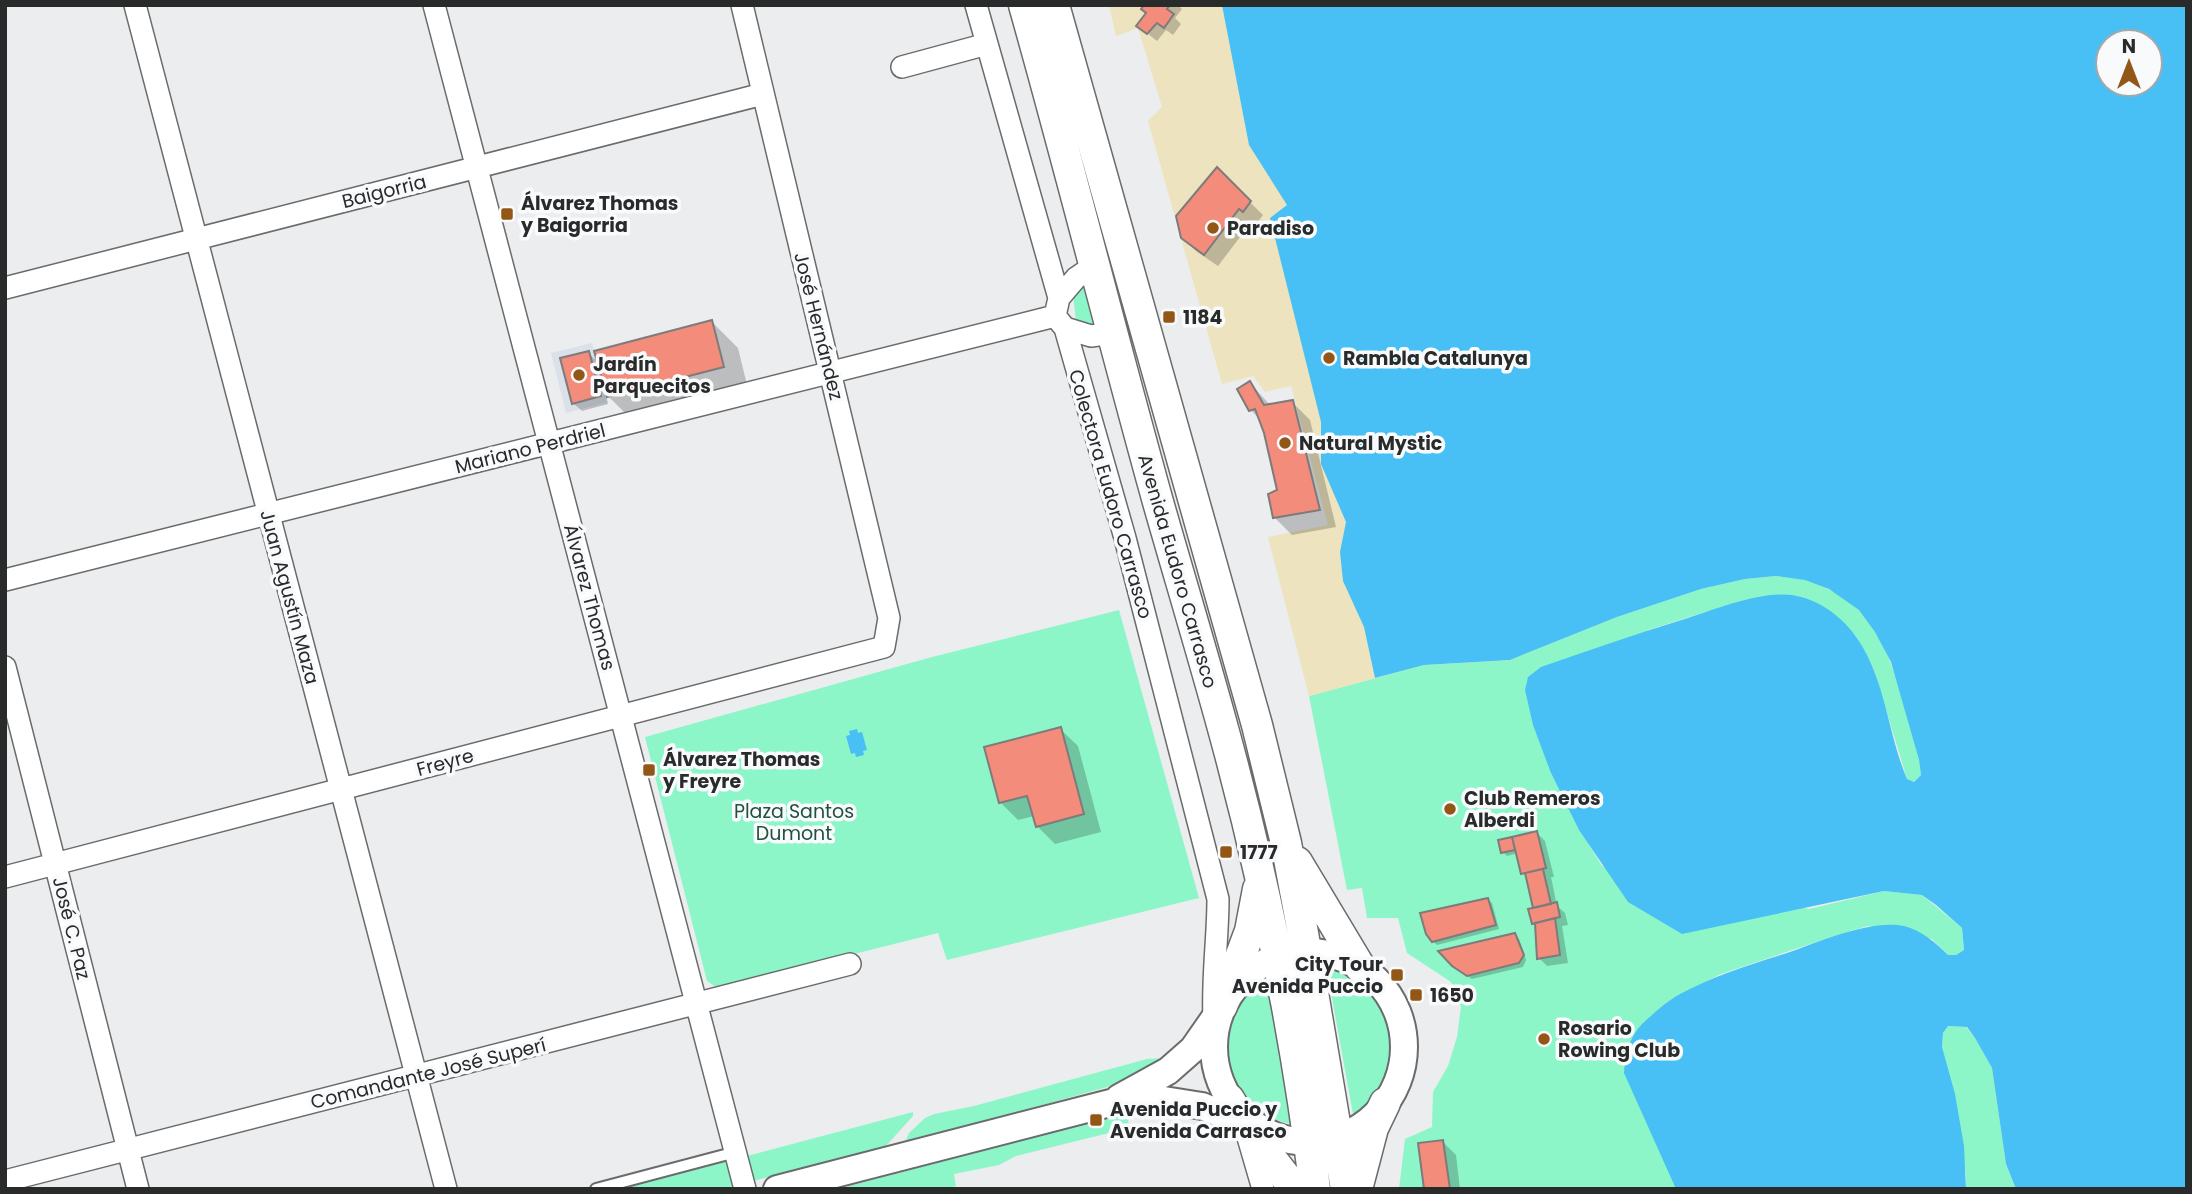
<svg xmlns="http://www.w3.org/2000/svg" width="2192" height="1194" font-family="Poppins,sans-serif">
<rect width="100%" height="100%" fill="#ebedee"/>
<path fill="#dae1e8" d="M592,343L608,402L566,413L551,353Z"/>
<path fill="#8df6c8" d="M1084,284L1097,323L1093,328L1076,321L1073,295Z
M1776,576C1786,578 1798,577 1808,581C1825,586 1846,597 1859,610C1893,643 1906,715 1919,760L1921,775L1914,782L1907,779L1875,673L1855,635L1764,597L1728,605L1648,630L1551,773L1580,830L1602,866L1809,909L1884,891L1922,895L1962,928L1964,950L1956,955H1948L1932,939L1868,926L1840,934L1721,974L1677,996L1641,1025L1631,1041L1625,1059L1676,1189H1399L1405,1139L1432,1127L1433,1092L1448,1066L1457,1037L1461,1007L1451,982L1407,953L1398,918H1367L1362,888L1347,890L1309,696L1424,665L1510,660L1617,617L1701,589L1745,579Z
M1119,610L1199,898L947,960L938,933L726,986L716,987L707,981L645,737L932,657Z
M1326,965C1401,981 1421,1073 1353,1114Z
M1267,975L1290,1124C1215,1107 1199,1014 1267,975Z
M1948,1026L1966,1027L1975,1038L1992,1068L2006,1164L2016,1189H1966V1173L1942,1047L1943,1033Z
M1163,1058C1145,1072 1128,1080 1107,1087L908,1143L906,1140L909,1133L925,1118L934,1114L974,1106L1147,1059Z
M913,1112V1116L885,1147L722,1189H622Z
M1117,1116H1129L1128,1123L1121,1130L1016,1156L999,1165L954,1174L956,1186L943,1189H838L1091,1122L1092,1125L1100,1122V1119Z"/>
<path fill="#ede3be" d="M1109,5H1322L1510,660L1424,665L1309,696L1268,537L1328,525L1291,386L1265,392L1253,376L1222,384L1148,121L1162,107L1138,28L1116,36Z"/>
<path fill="#48c0f5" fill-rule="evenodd" d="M1222,5H2187V1189H2016L2006,1164L1992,1068L1975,1038L1967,1027L1948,1026L1943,1033L1942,1047L1955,1094L1964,1146L1966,1189H1676L1624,1073C1625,1056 1629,1037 1642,1024C1653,1014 1667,1001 1680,994C1715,975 1752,964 1790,952C1820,941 1872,919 1904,926C1921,930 1936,943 1948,955H1956L1964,950L1962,928L1936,905L1922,895L1884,891L1682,934L1628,902L1579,830L1551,773L1533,725L1525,690L1528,677L1541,667C1590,650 1639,633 1688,618C1718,608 1761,591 1792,595C1817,599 1839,614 1854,634C1886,677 1887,732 1907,779L1914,782L1921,775L1919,760L1891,662L1875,632L1859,610L1829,589L1805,580L1776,576L1745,579L1701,589L1617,617L1510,660L1424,665L1375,678L1364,627L1343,581L1340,552L1346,522L1321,464V422L1270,218L1287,205L1249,145ZM2108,42H2150V84H2108Z
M857,729L858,733L862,732L867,750L863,751L864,755L856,757L855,753L851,754L846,736L850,735L849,731Z"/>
<path fill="#0003" d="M1146,5H1178L1182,9L1175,18L1181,24L1173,35L1166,30L1157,41L1138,26L1148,13Z
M1217,170L1263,215L1257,223L1253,220L1218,266L1196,251L1182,238Z
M712,322L738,348L749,393L634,422L605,393L608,404L582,411L573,403L588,353L600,364Z
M1250,383L1270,405L1292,402L1310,420L1336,527L1292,535L1274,517L1279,492L1261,421L1251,410Z
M1060,729L1078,746L1101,832L1055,844L1037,826L1034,816L1018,820L1000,802Z
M1537,833L1545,841L1554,877H1551L1557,906L1565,913L1568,925L1562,926L1568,963L1547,966L1539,958L1537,926L1534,923L1535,909L1528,879L1523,873L1518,853L1507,856L1503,852L1500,841Z
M1488,900L1492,903L1499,929L1437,945L1433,941Z
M1515,935L1519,939L1526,960L1523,967L1472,979L1457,970L1441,952Z
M1443,1142L1456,1155L1460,1189H1426Z"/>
<path fill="#f48c7b" stroke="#7d7b7b" stroke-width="2" d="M1144,5H1170L1167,9L1174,14L1164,28L1157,23L1147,34L1136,26L1146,13L1141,9Z
M1217,167L1251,201L1243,212L1239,209L1204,255L1181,238L1176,216Z
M712,320L724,367L607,397L594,351Z
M589,351L601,396L572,404L560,358Z
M1250,381L1264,405L1293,400L1320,510L1273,518L1268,494L1277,490L1264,433L1255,409L1249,411L1237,389Z
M1061,727L1084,814L1036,827L1027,796L999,803L984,747Z
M1537,831L1546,868L1521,874L1512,837Z
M1512,837L1515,850L1501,853L1498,840Z
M1543,869L1551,904L1533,908L1525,873Z
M1488,898L1496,925L1432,942L1426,934L1420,913Z
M1557,902L1560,917L1532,924L1528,909Z
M1555,918L1560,955L1537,959L1535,923Z
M1515,933L1524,955L1519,963L1467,976L1452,966L1438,951Z
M1443,1140L1450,1189H1424L1418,1143Z"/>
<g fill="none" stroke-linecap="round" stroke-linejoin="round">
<defs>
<path id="service" d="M596,1189L736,1152"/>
<path id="minor" d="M135,5L446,1189
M434,5L745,1189
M976,5L1059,298L1055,316L1065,328L1125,538L1218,899C1218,938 1212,978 1214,1018
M902,67L987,44
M5,288L763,94
M1059,298L1076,278L1095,265
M1065,328L1091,336L1112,333
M5,580L1055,316
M5,667L138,1189
M5,877L884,647L889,618L742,5
M1247,1134L1263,1189
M5,1181L850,964"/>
<path id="tertiary" d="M1214 1047a95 95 0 1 1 190 0a95 95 0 1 1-190 0Z
M1119,1098L1168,1071L1193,1049L1216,1016
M777,1189L1110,1103L1164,1100L1202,1106L1248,1125"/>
<path id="secondary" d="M1024,5C1071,171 1112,337 1158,502C1180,579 1203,655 1224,732C1265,882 1296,1035 1315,1189
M1054,5L1257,725L1286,843L1303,933L1346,1189
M1297,862L1360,967
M1222,1006L1250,931L1258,889
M1229,1099L1244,1124L1295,1189
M1357,1189L1373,1128L1385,1103"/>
</defs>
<use href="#service" stroke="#6a6b6c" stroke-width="14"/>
<use href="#minor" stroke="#6a6b6c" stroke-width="24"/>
<use href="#tertiary" stroke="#6a6b6c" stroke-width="30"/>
<use href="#secondary" stroke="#6a6b6c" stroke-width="33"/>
<use href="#service" stroke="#fff" stroke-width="10"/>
<use href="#minor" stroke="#fff" stroke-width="21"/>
<use href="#tertiary" stroke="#fff" stroke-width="26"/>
<use href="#secondary" stroke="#fff" stroke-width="30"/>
</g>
<g fill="#925716" stroke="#f9fafc" stroke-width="2.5">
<rect x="500" y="207" width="14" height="14" rx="3.5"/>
<circle cx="1213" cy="228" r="7"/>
<rect x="1162" y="310" width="14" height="14" rx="3.5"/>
<circle cx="1329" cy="358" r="7"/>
<circle cx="579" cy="375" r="7"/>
<circle cx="1285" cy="443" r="7"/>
<rect x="642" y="763" width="14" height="14" rx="3.5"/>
<circle cx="1450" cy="809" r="7"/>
<rect x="1219" y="845" width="14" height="14" rx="3.5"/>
<rect x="1390" y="968" width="14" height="14" rx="3.5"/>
<rect x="1409" y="988" width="14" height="14" rx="3.5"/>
<circle cx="1544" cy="1039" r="7"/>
<rect x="1089" y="1113" width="14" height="14" rx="3.5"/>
</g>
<g text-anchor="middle" stroke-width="7" stroke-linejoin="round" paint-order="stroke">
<g font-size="19" fill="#292a2a" stroke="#f9fafc">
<text transform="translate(384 191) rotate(-14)" y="7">Baigorria</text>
<text transform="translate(819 326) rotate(76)" y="7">José Hernández</text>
<text transform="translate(530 448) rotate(-14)" y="7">Mariano Perdriel</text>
<text transform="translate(1111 494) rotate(74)" y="7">Colectora Eudoro Carrasco</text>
<text transform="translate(1178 571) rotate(74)" y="7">Avenida Eudoro Carrasco</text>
<text transform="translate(290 597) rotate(75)" y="7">Juan Agustín Maza</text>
<text transform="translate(590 597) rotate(75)" y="7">Álvarez Thomas</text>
<text transform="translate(445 762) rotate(-15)" y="7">Freyre</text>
<text transform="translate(72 928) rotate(76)" y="7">José C. Paz</text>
<text transform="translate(428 1073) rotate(-14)" y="7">Comandante José Superí</text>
</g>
<g font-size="19" font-weight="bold" fill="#292a2a" stroke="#f9fafc" text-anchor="start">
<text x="521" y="210">Álvarez Thomas<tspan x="521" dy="22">y Baigorria</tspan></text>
<text x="1227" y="235">Paradiso</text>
<text x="1183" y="324">1184</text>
<text x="1343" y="365">Rambla Catalunya</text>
<text x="593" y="371">Jardín<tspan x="593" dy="22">Parquecitos</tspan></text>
<text x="1299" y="450">Natural Mystic</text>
<text x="663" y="766">Álvarez Thomas<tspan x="663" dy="22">y Freyre</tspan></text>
<text x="1464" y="805">Club Remeros<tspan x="1464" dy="22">Alberdi</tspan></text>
<text x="1240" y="859">1777</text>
<text x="1383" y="971" text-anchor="end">City Tour<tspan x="1383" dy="22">Avenida Puccio</tspan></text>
<text x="1430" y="1002">1650</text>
<text x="1558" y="1035">Rosario<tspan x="1558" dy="22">Rowing Club</tspan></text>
<text x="1110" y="1116">Avenida Puccio y<tspan x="1110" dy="22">Avenida Carrasco</tspan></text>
</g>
<g font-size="19" fill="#20513d" stroke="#f9fafc">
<text x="794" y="818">Plaza Santos<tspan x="794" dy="22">Dumont</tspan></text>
</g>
</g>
<rect width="2192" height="1194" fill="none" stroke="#292a2a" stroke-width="14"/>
<g transform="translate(2129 63)"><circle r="33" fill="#f9fafc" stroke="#a6a7a8" stroke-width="2"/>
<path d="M0-5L12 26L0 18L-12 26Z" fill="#925716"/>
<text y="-10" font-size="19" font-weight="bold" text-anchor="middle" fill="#292a2a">N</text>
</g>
</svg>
